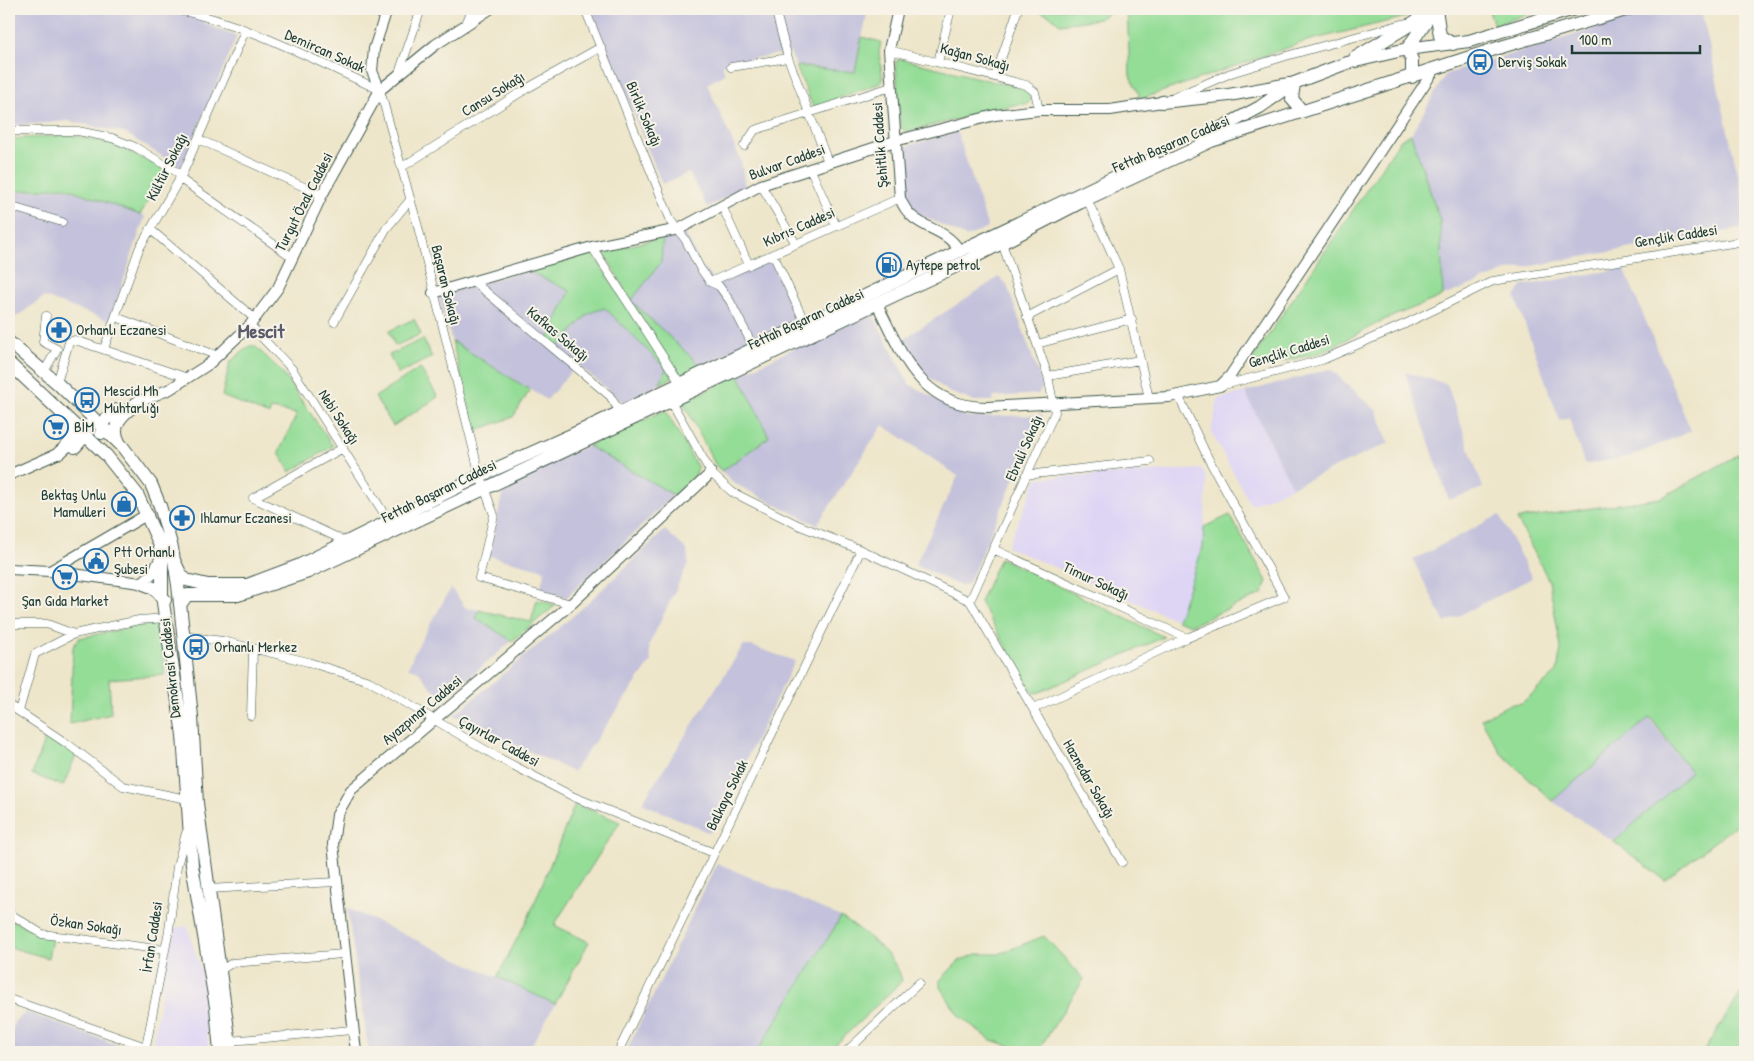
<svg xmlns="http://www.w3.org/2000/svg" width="1754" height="1061" font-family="'Patrick Hand',sans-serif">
<rect width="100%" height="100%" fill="#f7f3e8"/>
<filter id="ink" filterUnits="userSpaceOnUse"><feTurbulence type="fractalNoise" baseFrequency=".02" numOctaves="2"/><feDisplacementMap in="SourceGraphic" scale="10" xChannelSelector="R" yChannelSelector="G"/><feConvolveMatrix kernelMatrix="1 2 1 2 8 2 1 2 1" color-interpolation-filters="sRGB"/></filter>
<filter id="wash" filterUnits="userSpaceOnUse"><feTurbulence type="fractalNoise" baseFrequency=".0096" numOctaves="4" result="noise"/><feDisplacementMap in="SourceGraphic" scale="20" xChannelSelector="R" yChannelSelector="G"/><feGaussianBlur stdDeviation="1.12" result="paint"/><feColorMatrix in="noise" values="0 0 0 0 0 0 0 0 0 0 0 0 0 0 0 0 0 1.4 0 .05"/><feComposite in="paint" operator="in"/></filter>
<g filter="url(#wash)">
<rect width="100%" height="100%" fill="#eee6ca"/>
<path fill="#ded5f5" d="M1245,392L1292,487L1251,505L1211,432L1218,399Z
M1202,469L1207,479L1203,547L1177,620L1007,547L1037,478Z
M187,926L202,974L209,1052H151L173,928Z"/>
<path fill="#c3c1db" d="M9,9H209L205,24L237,36L181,168L125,133L68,121L9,126Z
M591,9H868L855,72L796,66L790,52L722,64L725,74L707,84L741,161L745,188L707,207L689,173L662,184Z
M1659,9H1701L1745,207V228L1509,270L1443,296L1440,221L1411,134L1446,74Z
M957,131L988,228L966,237L913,211L905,195L901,148Z
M64,188L145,216L110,321L44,297L9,322V193Z
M685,232L700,264L711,277L725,281L770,260L799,320L702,367L631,301L661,262L663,237Z
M1624,268L1691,431L1631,456L1588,464L1584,463L1569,418L1560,421L1515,297L1522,286Z
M526,270L570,291L548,339L558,347L589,313L605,308L666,369L660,384L624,403L577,364L547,400L452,341L438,296Z
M999,277L1007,285L1043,387L1038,394L994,397L992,401H973L949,392L912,365L902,340Z
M871,311L909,384L967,417L1043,415L968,584L961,586L915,565L958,476L883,425L817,525L735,484L716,466L683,402Z
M1330,369L1377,411L1389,443L1292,487L1245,392Z
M1405,372L1447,384L1483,488L1449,500Z
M588,446L674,495L566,598L540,590L545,570L489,556L505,481Z
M1499,515L1532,578L1445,623L1413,560Z
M665,530L687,550L688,564L649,645L651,662L573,772L454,715L579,611Z
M451,588L466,608L479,610L476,618L512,641L448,695H438L417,670L408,668L414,653Z
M743,646H752L795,661L710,833L642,803Z
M1649,718L1691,772L1614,842L1552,801Z
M717,863L841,917L757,1052H626Z
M347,908L555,1004L529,1049L526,1052H369Z
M26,1012L134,1051L135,1052H9L14,1022Z"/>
<path fill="#94dd97" stroke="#5a8d66" d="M1031,9H1114L1099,19L1060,24L1049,15Z
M1127,9H1422L1410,16L1307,41L1141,99L1130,76Z
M1488,9H1544L1494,25Z
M862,37L881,42L879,53L883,80L881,83L813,107L796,66L855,72Z
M901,59L1024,89L1030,92L1031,100L1027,104H1018L906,132L900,127L896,61Z
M1411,134L1440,221L1443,296L1386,319L1320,353L1283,361L1260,369L1253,358L1401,139Z
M70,135L111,143L166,170L140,215L64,187L9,192V139Z
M663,237L661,262L631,301L702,367L680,376L631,301L604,252Z
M593,254L673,377L660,384L666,369L605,308L589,313L558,347L548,339L570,291L526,270Z
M414,319L421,334L395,346L389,331Z
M423,339L432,357L398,374L389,355Z
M452,341L530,390L513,417L475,431Z
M249,346H255L281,371L333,446L290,472L279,452L297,414L271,409L269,415L222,396L230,362Z
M420,368L438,397L393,426L375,397Z
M739,375L769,437L722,471L716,466L683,402Z
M665,410L698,468L695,476L674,495L588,446Z
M1745,451V818L1665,880L1614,842L1691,772L1650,717L1552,801L1500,752L1481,719L1510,704L1522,703L1557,672L1561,648L1549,581L1517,519L1661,498Z
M1230,515L1267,581L1262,594L1191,625L1177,620L1203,547L1204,527Z
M1000,558L1164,637L1040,692L1033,693L980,602Z
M537,600L556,605L512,641L476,618L479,610L531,622Z
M152,623L159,626L165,675L109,679L111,714L70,724L73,647L79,638Z
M46,735L76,755L63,786L32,774Z
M575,804L620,822L554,925L589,942L555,1004L497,977L529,916Z
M841,917C863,933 896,953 902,981L828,1052H757Z
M9,919L52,939L48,958L9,947Z
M1044,936L1084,979L1039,1049H1019L991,1040L959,1016L940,987V980L959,961L976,954H999Z
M1745,987V1052H1703Z"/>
</g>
<g filter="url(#ink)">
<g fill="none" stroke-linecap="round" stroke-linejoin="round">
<defs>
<path id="minor" d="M174,9C246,23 314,60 380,90L417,223L480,476L494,515L479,578L571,604
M365,9L385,15
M585,9L671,221L685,239L700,268L710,282L719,286L730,301L756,352
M775,9L788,58
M466,24L472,9
M889,50L1026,85L1035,92L1039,110
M938,62L951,9
M731,67L788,58L828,162
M399,73L421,9
M995,77L1018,9
M1175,97L1231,73L1286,56L1406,23
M9,131H78L112,138L135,147L182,175
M198,139L322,195
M744,146L755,130L891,87
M402,167L526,89L601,47
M810,168L836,226
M179,178L292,257
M761,185L796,244
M1087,199L1119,269L1149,398
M9,206L62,222
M722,206L749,265
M150,229L255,319
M592,247L680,383
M773,254L805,323
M473,281L610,396L620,412
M710,282L900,198
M116,317L218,356
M1027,317L1119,269
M334,322L386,229L410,200
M250,325L292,369L390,523
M1037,344L1132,319
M104,349L139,249L182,175L245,31
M41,369L45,370L57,349L43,342L46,316
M1048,376L1140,360
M57,383L69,342L75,340L188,378
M1220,386L1322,360L1405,324L1493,281L1745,241
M671,401L711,473L732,492L798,525L861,550L970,601L1033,709L1187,638L1284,597L1208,458L1178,395
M1026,475L1150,461
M253,498L347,542
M253,498L343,448
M993,549L1187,638
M970,601L1055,412L1048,376L1002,243
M9,624H47L74,634L139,620L167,618
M183,636L223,641L308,662L369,681L499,758L574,797L714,853
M9,705L69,745L123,786L187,799
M1033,709L1122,862
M19,711L35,654L74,634
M251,716L253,649
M208,889L336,882
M9,913L42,934L165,950
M221,970L232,963L343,954
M9,999L146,1047
M230,1041L352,1030
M145,1052L169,930L177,866L186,833
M618,1052L861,550
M846,1052L919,983"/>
<path id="tertiary" d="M898,9L889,50L900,198C912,231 943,224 959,250
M380,90L372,71L374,49L387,9
M433,293L592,247L679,229L761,185L895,141L995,115L1039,110H1110L1162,102
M877,304C902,354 920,407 987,407L1169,397L1220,386L1230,376L1434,70
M138,402L170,389L209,364L250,325L278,288L322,195L380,90L435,45L490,9
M9,475L59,453
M9,569L50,571L141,583L153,573L161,557
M50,571L148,514
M356,1052L333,844L337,815L351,790L571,604L711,473"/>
<path id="primary" d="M1436,9L1440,36L1453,44
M1355,58L1436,9
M1412,77V60L1407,49L1431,14
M1294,83L1292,99L1302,111
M1162,102L1229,95L1289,84
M1204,137L1260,107L1294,83L1347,63L1407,49L1469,41L1574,9
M9,342L57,383L122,446L151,484L160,506L172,548L178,585L192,717L197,803L231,1052
M9,363L106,455L137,494L159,543L162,555V596L183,735L192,865L216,1007L220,1052
M101,433L104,421L117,410
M119,442C109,423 125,413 138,402
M75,447L84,437L85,426
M59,453L69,444L73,436L69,420
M174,560L180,573L186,580L208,585H247L300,565L480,476L589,427L1153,159
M141,583L154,588L165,600
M180,605L187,595H238L308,572L965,262L1087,199L1211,141L1501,47L1629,9"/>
</defs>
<use href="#minor" stroke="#3e564a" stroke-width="9"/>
<use href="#tertiary" stroke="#3e564a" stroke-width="12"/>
<use href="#primary" stroke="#3e564a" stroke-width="14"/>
<use href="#minor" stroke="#fff" stroke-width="8"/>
<use href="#tertiary" stroke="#fff" stroke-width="10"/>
<use href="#primary" stroke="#fff" stroke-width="12"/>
</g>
</g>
<defs>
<symbol id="bus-ring" viewBox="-11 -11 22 22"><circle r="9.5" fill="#f7f3e8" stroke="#1f6fb2" stroke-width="1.5"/><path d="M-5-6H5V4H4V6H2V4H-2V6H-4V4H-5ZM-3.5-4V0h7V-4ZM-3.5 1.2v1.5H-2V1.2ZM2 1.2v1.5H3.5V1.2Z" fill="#1f6fb2"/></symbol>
<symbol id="fuel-ring" viewBox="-11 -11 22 22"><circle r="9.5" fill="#f7f3e8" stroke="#1f6fb2" stroke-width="1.5"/><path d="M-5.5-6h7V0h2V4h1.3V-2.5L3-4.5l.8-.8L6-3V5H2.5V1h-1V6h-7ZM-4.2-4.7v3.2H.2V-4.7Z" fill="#1f6fb2"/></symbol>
<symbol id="pharmacy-ring" viewBox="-11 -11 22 22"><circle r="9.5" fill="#f7f3e8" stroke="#1f6fb2" stroke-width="1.5"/><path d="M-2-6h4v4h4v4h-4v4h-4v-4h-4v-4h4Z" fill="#1f6fb2"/></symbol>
<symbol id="supermarket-ring" viewBox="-11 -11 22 22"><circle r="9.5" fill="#f7f3e8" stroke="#1f6fb2" stroke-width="1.5"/><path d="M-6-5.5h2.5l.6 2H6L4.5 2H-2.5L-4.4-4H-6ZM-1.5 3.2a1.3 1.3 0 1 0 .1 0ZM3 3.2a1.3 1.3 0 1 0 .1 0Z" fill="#1f6fb2"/></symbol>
<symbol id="shop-ring" viewBox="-11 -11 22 22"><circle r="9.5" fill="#f7f3e8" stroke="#1f6fb2" stroke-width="1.5"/><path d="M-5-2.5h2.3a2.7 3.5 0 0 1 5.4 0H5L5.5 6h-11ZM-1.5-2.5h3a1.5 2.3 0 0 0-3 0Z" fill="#1f6fb2"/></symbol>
<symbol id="civic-ring" viewBox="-11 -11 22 22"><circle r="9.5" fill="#f7f3e8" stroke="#1f6fb2" stroke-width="1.5"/><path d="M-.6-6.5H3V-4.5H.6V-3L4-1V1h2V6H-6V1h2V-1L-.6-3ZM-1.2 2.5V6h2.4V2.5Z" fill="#1f6fb2"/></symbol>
</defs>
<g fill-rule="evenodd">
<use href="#bus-ring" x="1466" y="48" width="28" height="28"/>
<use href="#fuel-ring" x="875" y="251" width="28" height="28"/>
<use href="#pharmacy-ring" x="45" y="316" width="28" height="28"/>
<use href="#bus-ring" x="73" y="386" width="28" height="28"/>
<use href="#supermarket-ring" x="42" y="413" width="28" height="28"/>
<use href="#shop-ring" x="110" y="490" width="28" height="28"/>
<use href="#pharmacy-ring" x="168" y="504" width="28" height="28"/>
<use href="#civic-ring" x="82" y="547" width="28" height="28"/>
<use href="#supermarket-ring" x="51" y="563" width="28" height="28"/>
<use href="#bus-ring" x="182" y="633" width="28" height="28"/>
</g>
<g text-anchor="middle" stroke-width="4" stroke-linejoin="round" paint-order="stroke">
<g font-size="15" fill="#1f3d34" stroke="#f7f3e8">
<text transform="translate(325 51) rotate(24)" y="5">Demircan Sokak</text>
<text transform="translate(975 57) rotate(15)" y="5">Kağan Sokağı</text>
<text transform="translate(493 94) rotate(-32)" y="5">Cansu Sokağı</text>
<text transform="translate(644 114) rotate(67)" y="5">Birlik Sokağı</text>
<text transform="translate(1171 144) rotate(-23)" y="5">Fettah Başaran Caddesi</text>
<text transform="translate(880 145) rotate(-94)" y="5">Şehitlik Caddesi</text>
<text transform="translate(787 162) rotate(-20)" y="5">Bulvar Caddesi</text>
<text transform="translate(167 167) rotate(-63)" y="5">Kültür Sokağı</text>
<text transform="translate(304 202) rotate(-63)" y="5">Turgut Özal Caddesi</text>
<text transform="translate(799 227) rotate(-24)" y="5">Kıbrıs Caddesi</text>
<text transform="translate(1676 236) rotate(-9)" y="5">Gençlik Caddesi</text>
<text transform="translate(446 285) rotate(76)" y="5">Başaran Sokağı</text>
<text transform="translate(806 319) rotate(-25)" y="5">Fettah Başaran Caddesi</text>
<text transform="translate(558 334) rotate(40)" y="5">Kafkas Sokağı</text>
<text transform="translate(1289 351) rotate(-17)" y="5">Gençlik Caddesi</text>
<text transform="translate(339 417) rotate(57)" y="5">Nebi Sokağı</text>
<text transform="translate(1024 448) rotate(-66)" y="5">Ebruli Sokağı</text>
<text transform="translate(439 491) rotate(-26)" y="5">Fettah Başaran Caddesi</text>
<text transform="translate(1096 581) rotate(25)" y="5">Timur Sokağı</text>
<text transform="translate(170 668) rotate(-96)" y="5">Demokrasi Caddesi</text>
<text transform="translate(422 710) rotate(-40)" y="5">Ayazpınar Caddesi</text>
<text transform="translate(499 741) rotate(29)" y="5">Çayırlar Caddesi</text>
<text transform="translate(1089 779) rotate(60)" y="5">Haznedar Sokağı</text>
<text transform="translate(727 795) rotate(-64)" y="5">Balkaya Sokak</text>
<text transform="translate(86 925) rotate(8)" y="5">Özkan Sokağı</text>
<text transform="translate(152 937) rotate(-81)" y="5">İrfan Caddesi</text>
</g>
<g font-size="15" fill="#1f3d34" stroke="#f7f3e8" text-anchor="start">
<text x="1498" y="67">Derviş Sokak</text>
<text x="906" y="270">Aytepe petrol</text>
<text x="76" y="335">Orhanlı Eczanesi</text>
<text x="104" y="396">Mescid Mh<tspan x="104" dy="17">Muhtarlığı</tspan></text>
<text x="74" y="432">BİM</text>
<text x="106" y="500" text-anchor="end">Bektaş Unlu<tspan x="106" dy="17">Mamulleri</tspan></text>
<text x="200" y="523">Ihlamur Eczanesi</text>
<text x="114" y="557">Ptt Orhanlı<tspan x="114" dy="17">Şubesi</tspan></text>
<text x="65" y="606" text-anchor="middle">Şan Gıda Market</text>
<text x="214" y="652">Orhanlı Merkez</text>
</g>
<g font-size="20" font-weight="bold" fill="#5a5b6b" stroke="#f7f3e8">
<text x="261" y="338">Mescit</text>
</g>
</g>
<rect width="1754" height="1061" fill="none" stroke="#f7f3e8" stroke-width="30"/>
<path d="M1572 45v8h128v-8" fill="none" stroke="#1f3d34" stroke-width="2.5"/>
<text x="1579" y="45" font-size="15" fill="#1f3d34" stroke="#f7f3e8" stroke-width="4" paint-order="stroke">100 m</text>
</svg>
